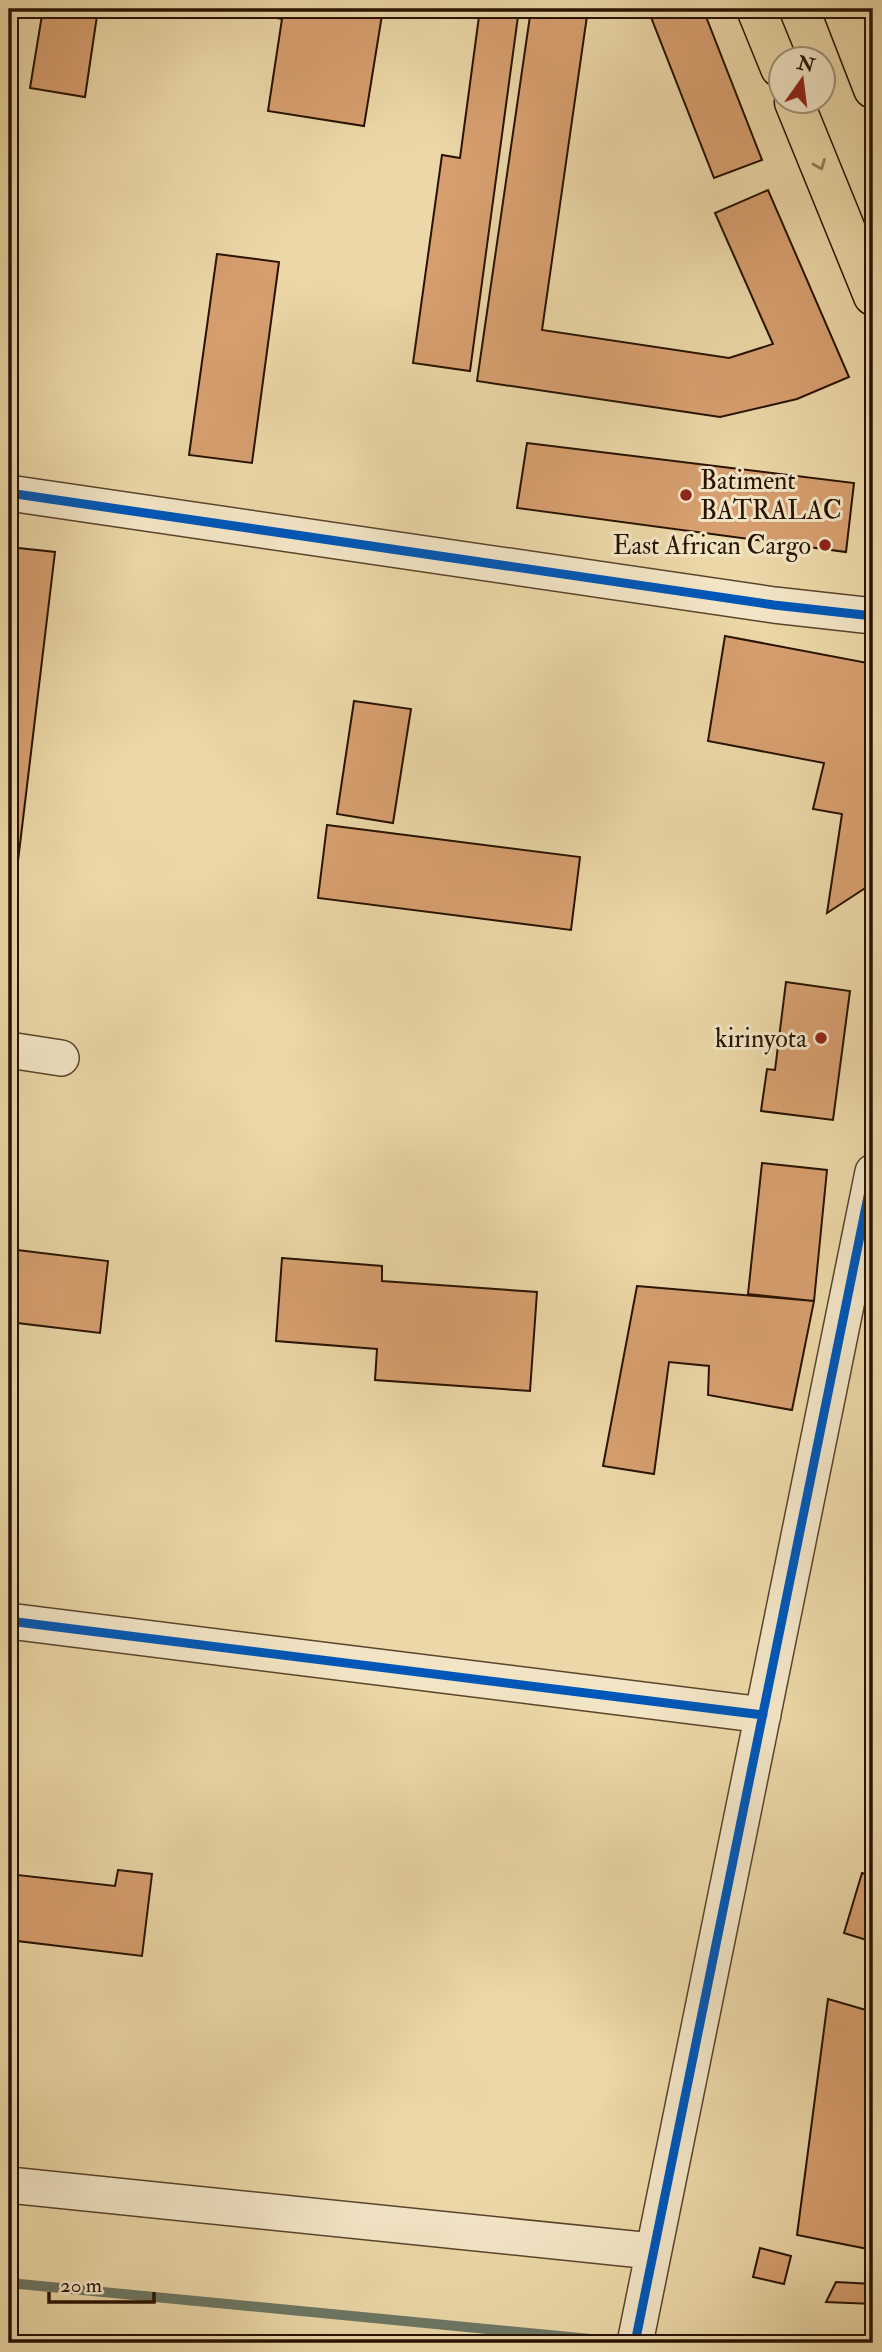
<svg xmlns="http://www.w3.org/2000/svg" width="882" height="2352" font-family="'IM FELL Double Pica',serif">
<rect width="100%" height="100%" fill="#ebd7a7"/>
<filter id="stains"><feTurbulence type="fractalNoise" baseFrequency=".00286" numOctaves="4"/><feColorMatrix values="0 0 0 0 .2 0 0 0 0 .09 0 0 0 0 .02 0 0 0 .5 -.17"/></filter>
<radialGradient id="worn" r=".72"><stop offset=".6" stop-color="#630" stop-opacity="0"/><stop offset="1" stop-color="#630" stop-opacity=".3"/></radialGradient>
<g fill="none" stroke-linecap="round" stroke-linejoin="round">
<path stroke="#6c7764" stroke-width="10" d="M9,2283L632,2343"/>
</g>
<path fill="#d79f6f" stroke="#281302" stroke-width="2" d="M43,9H98L85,97L30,88Z
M257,9H383L364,126L268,111L282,19L256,14Z
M480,9H519L470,371L413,363L442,155L460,158Z
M531,9H588L542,330L729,358L773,344L715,213L768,190L849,377L797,399L720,417L477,381Z
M657,9H703L762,160L714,178L649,12Z
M217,254L279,262L252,463L189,455Z
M527,443L854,483L846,552L517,508Z
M9,547L55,552L18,861L9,860Z
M725,636L873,664V883L827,913L842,814L813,809L824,763L708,741Z
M354,701L411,709L393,823L337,814Z
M327,825L580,857L571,930L318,898Z
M786,982L850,991L833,1120L761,1111L767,1069L775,1070Z
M762,1163L827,1170L814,1301L748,1294Z
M9,1249L108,1261L100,1333L9,1322Z
M282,1258L382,1266V1281L537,1292L530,1391L375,1380L377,1349L276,1341Z
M637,1286L814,1301L792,1410L708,1395L709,1366L669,1362L654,1474L603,1466Z
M118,1870L152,1874L142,1956L9,1940V1874L115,1886Z
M862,1873L873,1876V1942L844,1933Z
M828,1999L873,2012V2250L797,2235Z
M760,2248L791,2256L784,2284L753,2277Z
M836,2282L873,2284V2304L826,2302Z"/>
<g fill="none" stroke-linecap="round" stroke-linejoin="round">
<defs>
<path id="minor" d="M9,493L774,605L873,616
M9,1050L61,1058
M9,1621L763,1715
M9,2185L652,2251
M635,2343L873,1172"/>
<path id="primary" d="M756,9L780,68
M842,9L873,89
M794,102L873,296"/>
</defs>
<use href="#minor" stroke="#59442b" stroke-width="38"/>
<use href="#primary" stroke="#281302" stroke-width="41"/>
<use href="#minor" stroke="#f2e5c6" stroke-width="35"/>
<use href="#primary" stroke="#ebd7a7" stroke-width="38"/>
<defs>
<path id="cycleway" d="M9,493L774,605L873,616
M9,1621L763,1715
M635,2343L873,1172"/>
</defs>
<use href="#cycleway" stroke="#f2e5c6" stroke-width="13"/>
<use href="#cycleway" stroke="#0057b8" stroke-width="9"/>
</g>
<defs><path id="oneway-chevron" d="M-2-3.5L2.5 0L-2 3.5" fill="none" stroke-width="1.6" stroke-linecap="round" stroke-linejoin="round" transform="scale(1.75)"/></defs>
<use stroke="#937f5d" href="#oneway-chevron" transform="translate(820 165) rotate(68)"/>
<g fill="#8f2418" stroke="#f2e5c6" stroke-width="2.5">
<circle cx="686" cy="495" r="7"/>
<circle cx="825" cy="545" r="7"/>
<circle cx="821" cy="1038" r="7"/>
</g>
<g text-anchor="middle" stroke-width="6" stroke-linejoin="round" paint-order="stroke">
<g font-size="26" fill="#281302" stroke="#f2e5c6" text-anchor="end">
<text x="700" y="489" text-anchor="start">Batiment<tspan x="700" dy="30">BATRALAC</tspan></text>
<text x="811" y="554">East African Cargo</text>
<text x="807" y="1047">kirinyota</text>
</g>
</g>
<rect width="882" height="2352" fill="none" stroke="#ebd7a7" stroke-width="35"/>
<rect x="10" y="10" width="861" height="2331" fill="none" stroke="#281302" stroke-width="3.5"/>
<rect x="18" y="18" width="847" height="2317" fill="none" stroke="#281302" stroke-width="2"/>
<g transform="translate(802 80) rotate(14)"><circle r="33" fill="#f2e5c6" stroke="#a19178" stroke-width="2"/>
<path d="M0-5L12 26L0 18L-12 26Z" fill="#8f2418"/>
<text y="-10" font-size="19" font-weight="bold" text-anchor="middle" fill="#281302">N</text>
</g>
<path d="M49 2292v10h105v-10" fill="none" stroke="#281302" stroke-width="3.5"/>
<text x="60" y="2292" font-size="21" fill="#281302" stroke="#f2e5c6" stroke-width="5" paint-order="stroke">20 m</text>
<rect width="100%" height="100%" filter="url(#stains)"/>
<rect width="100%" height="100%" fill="url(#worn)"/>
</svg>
